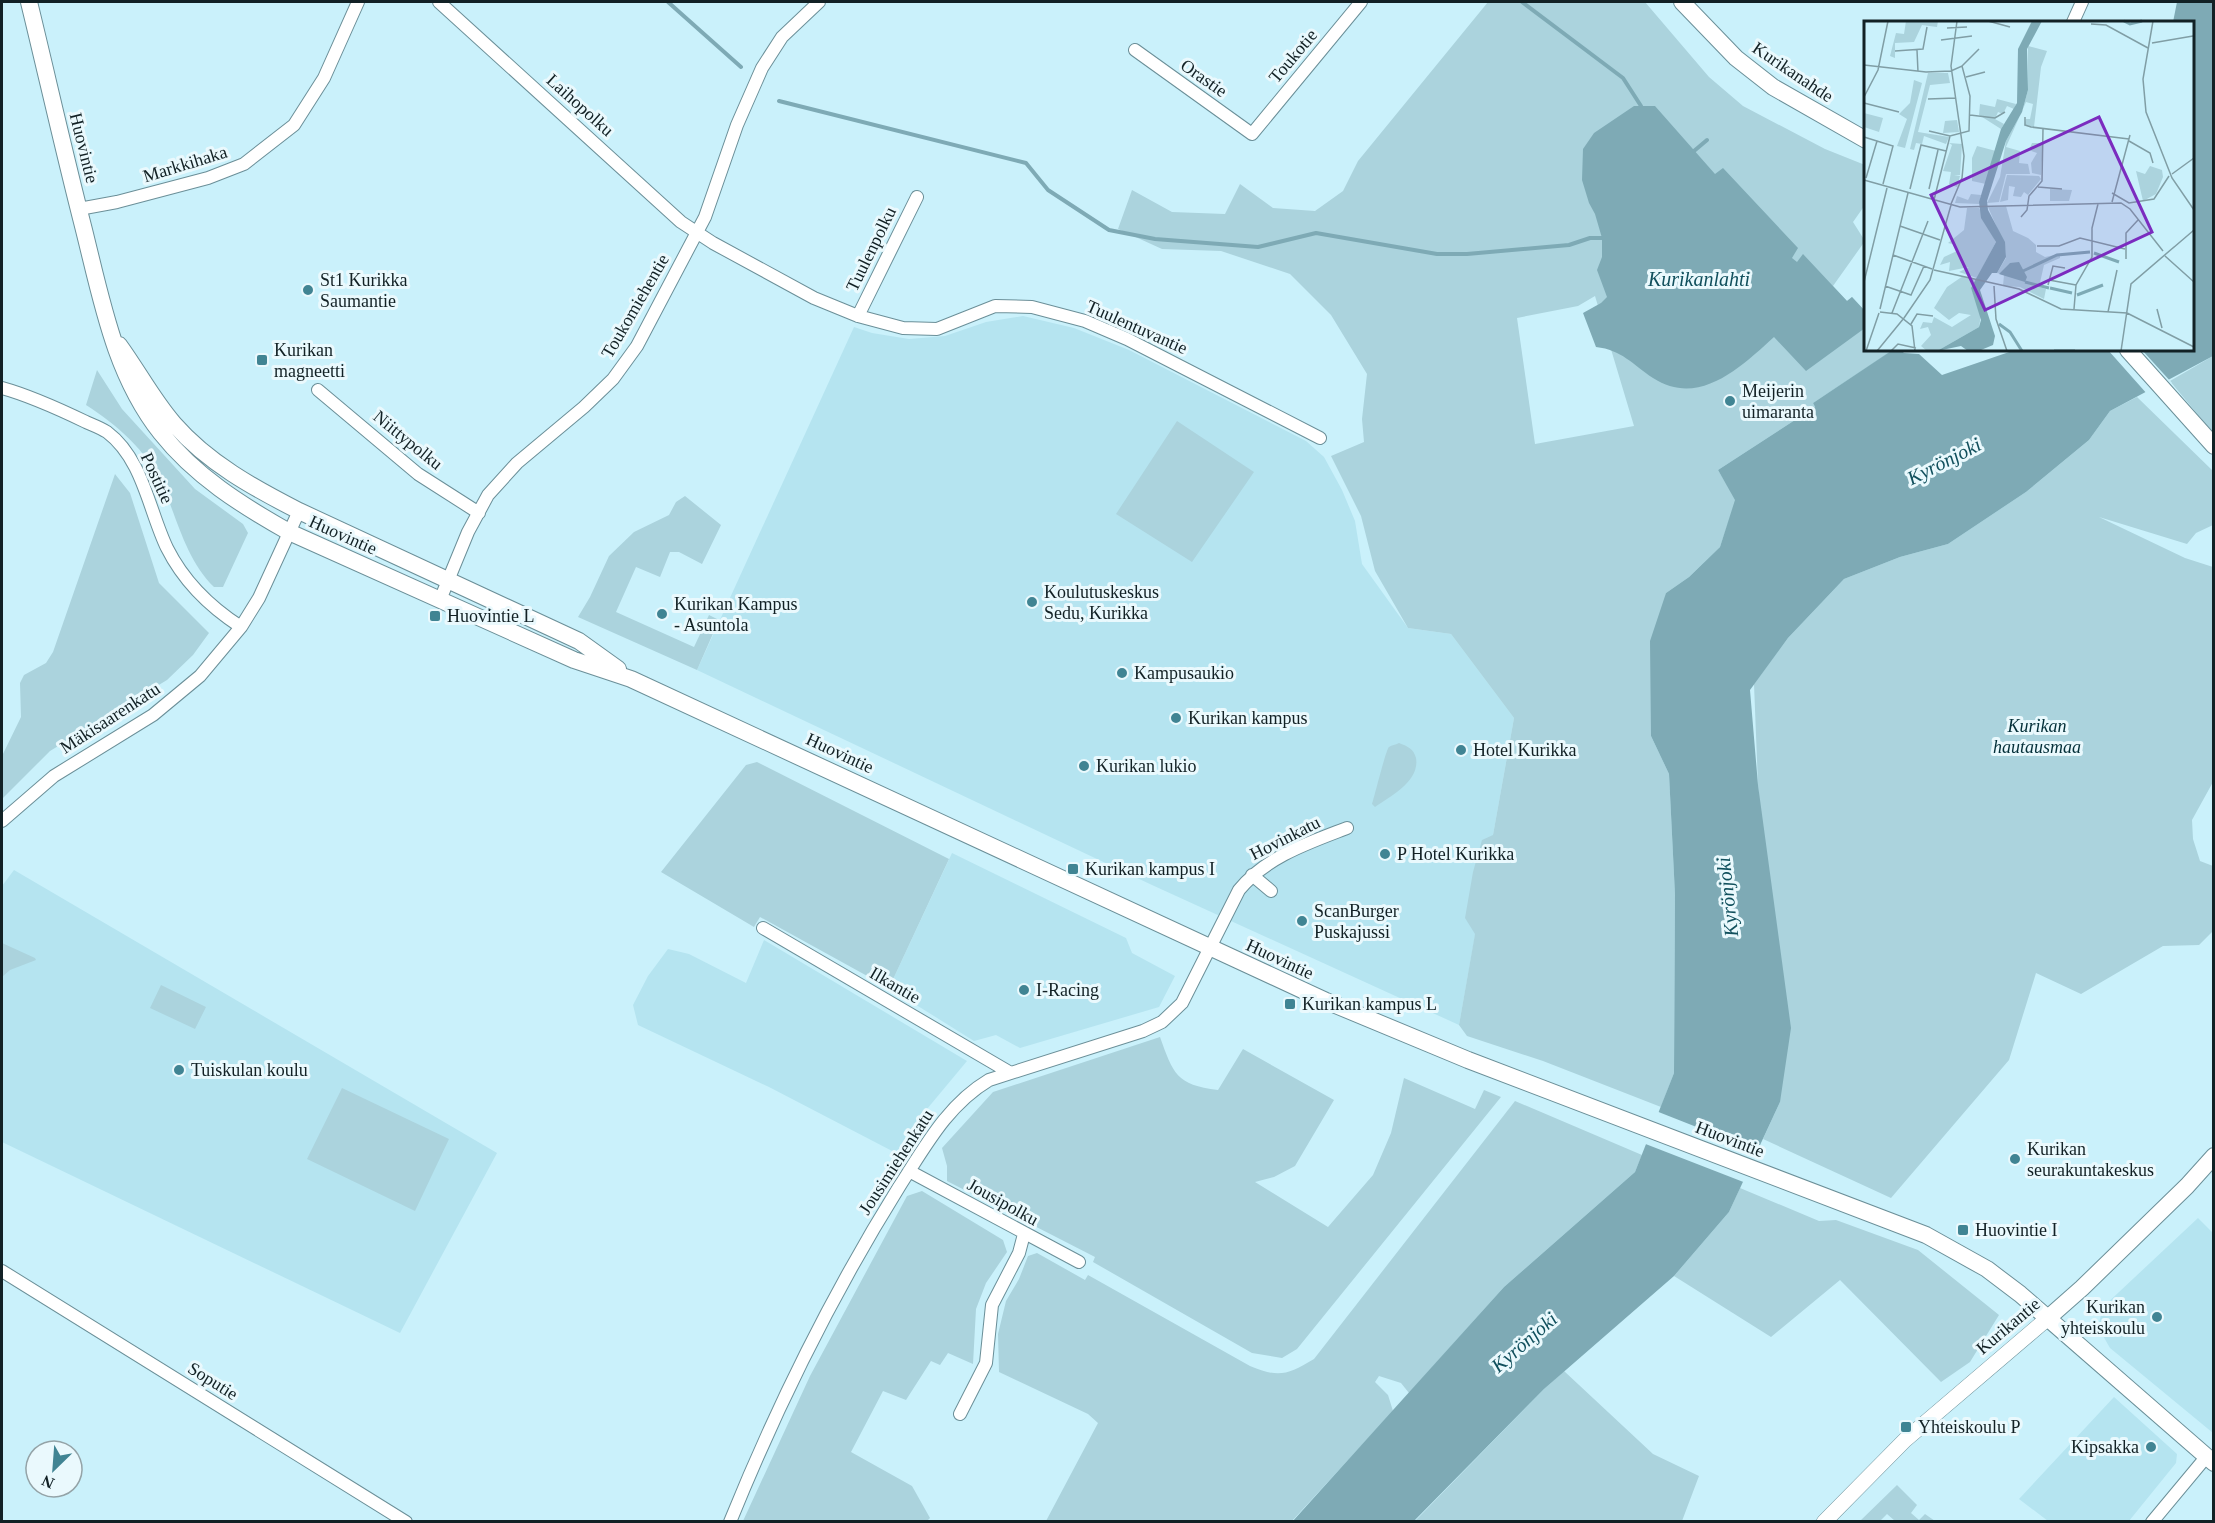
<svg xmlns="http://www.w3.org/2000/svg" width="2215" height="1523" font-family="'Times New Roman',serif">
<rect width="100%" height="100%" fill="#caf1fb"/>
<path fill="#b5e4f0" d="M1023,316L1074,328L1129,350L1306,441L1324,457L1342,490L1355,521L1362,564L1408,628L1451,634L1514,718L1459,1025L1152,885L697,670L854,327L872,333L909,339L945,336L986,322Z
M952,853L1126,938L1132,953L1175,976L1159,1007L1020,1048L996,1035L974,1041L889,988Z
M14,870L497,1153L400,1333L2,1142V886Z
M764,940L967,1061L927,1109L896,1153L769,1087L638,1025L633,1005L648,976L668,949L689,954L746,983Z
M2198,1218L2213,1233V1433L2110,1348L2098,1327L2103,1307Z
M2114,1397L2177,1454L2176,1463L2129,1521H2048L2019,1499Z"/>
<path fill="#abd3dd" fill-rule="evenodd" d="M1488,2H1645L1709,77L1743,106L1825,149L1865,165V205L1853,222L1865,241L1833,286L1847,301L1852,297L1865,311L1866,350L1892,351L1813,403L1815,407L1718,470L1736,500L1720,547L1689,577L1666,593L1651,736L1669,774L1675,895L1674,1073L1661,1107L1543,1061L1467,1036L1459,1025L1475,934L1465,918L1473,872L1482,840L1493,835L1514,718L1451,634L1408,628L1375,571L1361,516L1331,456L1364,442L1362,419L1367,374L1331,315L1290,274L1221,251L1162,249L1118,229L1132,190L1172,212L1225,214L1240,184L1273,208L1315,211L1343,191L1358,161ZM1595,296L1634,426L1535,444L1517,318L1578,306Z
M2213,356V433L2170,381Z
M97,370L122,409L195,489L243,524L248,533L223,587H214C186,560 177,518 162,484C146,450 117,425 86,405Z
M2137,397L2213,471V525L2196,533L2187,544L2099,517L2185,558L2213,567V782L2192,820L2193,839L2200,861L2213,866V931L2199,945L2163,946L2081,994L2036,973L2009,1060L1891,1198L1763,1139L1780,1102L1758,785L1754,684L1788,638L1844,579L1900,557L1948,544L2026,492L2089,440L2110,411Z
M1177,421L1254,472L1192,562L1116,514Z
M115,474L130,493L159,583L209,633L193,655L167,680L50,751L2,799V756L21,717L20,683L24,675L46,663L53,652Z
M685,496L721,525L702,564L679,552H670L660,577L636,567L616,612L694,647L709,615L719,620L697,670L578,617L590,597L609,556L634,532L669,515L676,502Z
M1399,743C1407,746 1414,749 1416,758C1420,781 1391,796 1375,807L1372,804C1375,795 1386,749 1389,747C1392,745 1395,745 1399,743Z
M757,762L949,859L889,988L760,917L754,927L661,872L746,765Z
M2,943L35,958L36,960L10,970L2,977Z
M161,985L206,1007L195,1029L150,1008Z
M1160,1037C1173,1073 1176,1085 1218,1090L1243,1049L1334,1100L1295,1166L1274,1177L1255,1182L1328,1227L1373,1175L1391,1133L1404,1078L1475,1109L1484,1090L1501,1097L1297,1349L1282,1358L1252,1353L1093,1262L1095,1257L947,1181V1166L942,1148L993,1092Z
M342,1088L449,1139L415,1211L307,1159Z
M1515,1101L1642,1155L1635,1172L1504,1287L1409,1393L1401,1383L1379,1376L1375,1382L1388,1395L1393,1411L1292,1521H1046L1098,1423L1088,1414L999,1372L998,1334L1006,1301L1019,1279L1028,1256L1037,1253L1085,1280L1088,1275L1250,1366C1279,1378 1287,1375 1314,1359Z
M1740,1188L1819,1221L1836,1220L1918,1250L1999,1315L1970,1362L1941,1382L1840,1280L1771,1337L1674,1276L1729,1212Z
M922,1191L1003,1240L1007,1252L986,1283L976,1309L973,1364L948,1353L940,1365L931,1361L906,1400L883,1391L851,1452L912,1486L930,1518L926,1522L743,1521L810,1376L907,1196Z
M1564,1371L1653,1454L1699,1476L1682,1521L1414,1522L1544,1389Z
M1897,1485L1917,1505L1911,1513L1919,1520L1925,1514L1935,1521H1895L1887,1514L1880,1521H1860Z"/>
<path fill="#7eaab5" d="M2177,2H2213V356L2110,411L2089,440L2026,492L1948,544L1900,557L1844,579L1788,638L1750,690L1758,785L1791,1028L1780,1102L1729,1212L1674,1276L1544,1389L1414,1521L1292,1522L1504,1287L1635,1172L1674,1073L1675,895L1669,774L1651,736L1650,641L1666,593L1689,577L1720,547L1735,500L1718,470L1815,407L1813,403L1891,351L1890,350H1901L1904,353L1919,354L1942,375L2015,350H2192V22H2173Z
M1634,106H1655L1715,174L1723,168L1798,248L1792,258L1797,262L1803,254L1847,301L1852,297L1865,311V328L1806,371L1774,337C1741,367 1699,408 1653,378C1632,364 1622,350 1596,347L1583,313L1601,303L1607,297L1597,270L1602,257V238L1595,214L1589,203L1582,180L1583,149L1594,133Z"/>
<path fill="#caf1fb" d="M2108,350H2142L2172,383L2148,395Z
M1656,1111L1760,1152L1746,1183L1643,1143Z"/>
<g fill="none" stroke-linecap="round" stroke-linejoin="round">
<path stroke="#7eaab5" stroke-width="4" d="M668,2L741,67
M1522,2L1623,78L1641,106
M779,101L1026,163L1048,190L1109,230L1155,239L1258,247L1316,233L1437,254H1467L1569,245L1590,238H1602
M1694,151L1707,140"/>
<defs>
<path id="minor" d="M439,2L681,222L713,243L814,298L858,316L903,328L937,329L995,306L1032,307L1085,321L1127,339L1320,438
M2073,22L2082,2
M1135,50L1252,134L1361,2
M79,209L117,202L208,178L244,164L294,125L324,78L358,2
M858,316L917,197
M2,388C31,396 59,409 86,422C93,425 101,428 107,432C143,459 149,511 167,548C184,582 210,607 241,627
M318,390L418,474L479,513
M440,600L468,532L488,495L517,463L584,407L613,379L637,346L705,217L737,125L762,68L782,37L819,2
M2,821L54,776L153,715L200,676L241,627L259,598L299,511
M1252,875L1271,891
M763,928L1009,1072
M909,1171L1079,1262
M2,1271L406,1522
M960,1414L986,1363L992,1305L1019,1253L1024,1234
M730,1522C777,1406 833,1293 899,1187C925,1147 947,1105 989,1080L1143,1031L1162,1022L1182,1003L1239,890C1266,857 1308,843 1347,828
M2152,1522L2207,1456"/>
<path id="tertiary" d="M1824,1522L1905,1440L2048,1318"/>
<path id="secondary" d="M29,2C47,76 64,152 83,226C101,297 114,374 161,433C195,476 241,505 289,532L574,660L631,679L1326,1001L1468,1060L1926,1235L1987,1269L2020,1294L2214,1463
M1682,2L1736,58L1773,87L1866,140
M119,345C138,371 153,400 174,424C208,463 254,488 299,511L579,641L618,669
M2128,350L2214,446
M2048,1318L2082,1288L2187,1186L2214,1156"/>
</defs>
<use href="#minor" stroke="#6b8f98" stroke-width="14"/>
<use href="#tertiary" stroke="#6b8f98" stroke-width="16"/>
<use href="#secondary" stroke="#6b8f98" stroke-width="18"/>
<use href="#minor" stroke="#fff" stroke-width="12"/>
<use href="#tertiary" stroke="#fff" stroke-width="15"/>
<use href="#secondary" stroke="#fff" stroke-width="16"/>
</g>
<g fill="#408493" stroke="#eaf9fd" stroke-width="2">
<circle cx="308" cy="290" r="6"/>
<rect x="256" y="354" width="12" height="12" rx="3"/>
<circle cx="1730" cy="401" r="6"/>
<circle cx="1032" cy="602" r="6"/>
<circle cx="662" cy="614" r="6"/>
<rect x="429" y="610" width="12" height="12" rx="3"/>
<circle cx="1122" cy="673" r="6"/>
<circle cx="1176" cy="718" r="6"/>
<circle cx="1461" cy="750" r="6"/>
<circle cx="1084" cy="766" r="6"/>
<circle cx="1385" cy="854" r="6"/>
<rect x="1067" y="863" width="12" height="12" rx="3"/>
<circle cx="1302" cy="921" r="6"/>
<circle cx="1024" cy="990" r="6"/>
<rect x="1284" y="998" width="12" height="12" rx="3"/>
<circle cx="179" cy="1070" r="6"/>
<circle cx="2015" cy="1159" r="6"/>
<rect x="1957" y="1224" width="12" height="12" rx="3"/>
<circle cx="2157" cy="1317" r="6"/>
<rect x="1900" y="1421" width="12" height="12" rx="3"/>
<circle cx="2151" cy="1447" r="6"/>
</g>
<g text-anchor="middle" stroke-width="6" stroke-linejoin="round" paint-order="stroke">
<g font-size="18" fill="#122125" stroke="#eaf9fd">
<text transform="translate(1293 56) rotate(-50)" y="6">Toukotie</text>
<text transform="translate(1793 72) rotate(34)" y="6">Kurikanahde</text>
<text transform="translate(1204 78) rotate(35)" y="6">Orastie</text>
<text transform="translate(580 105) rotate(42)" y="6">Laihopolku</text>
<text transform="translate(84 148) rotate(76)" y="6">Huovintie</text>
<text transform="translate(185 164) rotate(-17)" y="6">Markkihaka</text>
<text transform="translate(871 249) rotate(-64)" y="6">Tuulenpolku</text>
<text transform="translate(635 306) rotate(-60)" y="6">Toukomiehentie</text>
<text transform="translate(1137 327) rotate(24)" y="6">Tuulentuvantie</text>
<text transform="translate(408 440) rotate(39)" y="6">Niittypolku</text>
<text transform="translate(157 478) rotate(65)" y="6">Postitie</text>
<text transform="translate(343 535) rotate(24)" y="6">Huovintie</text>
<text transform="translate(110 718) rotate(-33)" y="6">Mäkisaarenkatu</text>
<text transform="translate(840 753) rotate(25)" y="6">Huovintie</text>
<text transform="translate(1285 838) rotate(-27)" y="6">Hovinkatu</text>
<text transform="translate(1280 959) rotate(25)" y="6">Huovintie</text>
<text transform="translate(895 985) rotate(30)" y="6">Ilkantie</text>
<text transform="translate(1730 1139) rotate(21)" y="6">Huovintie</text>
<text transform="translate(896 1162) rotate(-57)" y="6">Jousimiehenkatu</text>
<text transform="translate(1003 1202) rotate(29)" y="6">Jousipolku</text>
<text transform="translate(2008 1326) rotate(-40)" y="6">Kurikantie</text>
<text transform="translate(213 1381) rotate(32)" y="6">Soputie</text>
</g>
<g font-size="18" fill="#122125" stroke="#eaf9fd" text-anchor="start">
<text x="320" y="286">St1 Kurikka<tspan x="320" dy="21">Saumantie</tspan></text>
<text x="274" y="356">Kurikan<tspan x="274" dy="21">magneetti</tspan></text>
<text x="1742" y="397">Meijerin<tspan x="1742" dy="21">uimaranta</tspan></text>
<text x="1044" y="598">Koulutuskeskus<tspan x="1044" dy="21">Sedu, Kurikka</tspan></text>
<text x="674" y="610">Kurikan Kampus<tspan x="674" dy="21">- Asuntola</tspan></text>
<text x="447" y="622">Huovintie L</text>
<text x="1134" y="679">Kampusaukio</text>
<text x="1188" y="724">Kurikan kampus</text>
<text x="1473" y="756">Hotel Kurikka</text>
<text x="1096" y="772">Kurikan lukio</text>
<text x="1397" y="860">P Hotel Kurikka</text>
<text x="1085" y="875">Kurikan kampus I</text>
<text x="1314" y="917">ScanBurger<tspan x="1314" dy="21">Puskajussi</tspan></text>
<text x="1036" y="996">I-Racing</text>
<text x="1302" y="1010">Kurikan kampus L</text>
<text x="191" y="1076">Tuiskulan koulu</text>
<text x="2027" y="1155">Kurikan<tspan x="2027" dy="21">seurakuntakeskus</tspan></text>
<text x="1975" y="1236">Huovintie I</text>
<text x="2145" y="1313" text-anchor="end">Kurikan<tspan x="2145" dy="21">yhteiskoulu</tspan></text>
<text x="1918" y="1433">Yhteiskoulu P</text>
<text x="2139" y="1453" text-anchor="end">Kipsakka</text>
</g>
<g font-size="18" font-style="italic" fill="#032f38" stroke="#eaf9fd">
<text x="2037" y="732">Kurikan<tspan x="2037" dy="21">hautausmaa</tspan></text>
</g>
<g font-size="20" font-style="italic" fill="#11505d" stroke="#eaf9fd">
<text x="1699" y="286">Kurikanlahti</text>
<text transform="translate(1944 461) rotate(-27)" y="7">Kyrönjoki</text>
<text transform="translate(1727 897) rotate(-96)" y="7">Kyrönjoki</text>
<text transform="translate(1524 1342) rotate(-41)" y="7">Kyrönjoki</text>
</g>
</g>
<g transform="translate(1864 21)">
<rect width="330" height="330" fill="#caf1fb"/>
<path d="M42,0H74L73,6L58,4L50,21L31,22V37L26,35L32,12L40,13ZM164,25L183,30L177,46L170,106L160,105L162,98H166L169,83L162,81L142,126L156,130L155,142L164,143L166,153H142L135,181L123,182L136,156L142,120L158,91L164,69ZM64,52H84L86,62L66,64L54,111L85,116L82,123L60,115L58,123L52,122L50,129L46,128ZM50,59L58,62L41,127L33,125L43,98L35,93L46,82ZM133,78L152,83L150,88L143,85L139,93L134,91L131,98L140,103L137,108L115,94L116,83L131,86ZM0,92L19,97L15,111L0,106ZM93,99L95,111L79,112L81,100ZM85,122L98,123L96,154L90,155H96L93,166L85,163L87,151L79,150L88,124ZM168,122H179L177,154L168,152L167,142L173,132L165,129ZM113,125L132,130L122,163L108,160V137ZM286,145L298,149L299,156L292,173L279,180L272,150L281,153ZM143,154L175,155L177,158L164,174L160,171L157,176L149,175L151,166L145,165L144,179L136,181ZM186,168L208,169L205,180H186ZM107,173L117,174L115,183L91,182L93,175L104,179ZM142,185L149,210L164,217L172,224V231L181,236L196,233V237L180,244L175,266L182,268L180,278L156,266L139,265L140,254L133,252L142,237L141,225L124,186ZM103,187H115L132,221L113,257L95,251L105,246L85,250L86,241L76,244L80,236L93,230L92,224L84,222L100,209ZM99,255L111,259L107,267L117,294L115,306L73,330H63L57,325L67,314L64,306L56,308L59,301L68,302L70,296L88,306L107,294L95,292L85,299L70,287L83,266Z" fill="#abd3dd"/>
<path d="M168,0H178L163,28L164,69L158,91L142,120L123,180L124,189L141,221L142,236L133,252H128L116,269L131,315L129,324L117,329L104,330L97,325L73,330L115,306L117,299L107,267L132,221L117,197L115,181L137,108L153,82L154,28ZM155,241L163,256L161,261L135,253L146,242Z" fill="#7eaab5"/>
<path fill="none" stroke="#7eaab5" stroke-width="3" d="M260,0L266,3L278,0M230,232L255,241M159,250L193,234L226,231M161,261L185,267M186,267L208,272M213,274L239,264M135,303L146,311L158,330M190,330H211"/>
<path fill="none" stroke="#809ea5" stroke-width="1.5" d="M124,0L146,6M289,0L279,58L282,91L308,157L330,189M227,3L242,4L284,27M83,7L103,6M77,19L108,15M288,22L329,15M53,29L54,51M31,30L59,28L63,6M0,44L62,51L87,50L98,45L106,75L105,110L86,115L65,110M98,45L115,28M102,56L121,51M0,76L14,49L24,0M64,78L92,77M0,82L35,91M106,94L131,97L141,91M161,96V104L167,106L265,118M0,116L29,125L19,163M265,120L286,132L289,142M308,153L330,137M2,157L13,120M0,159L96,186L257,182L266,188L299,230M174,166L198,168M46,168L57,124L82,130M65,168L74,129M248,172L265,182L290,178L305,155M70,179L86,115M248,181L266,114M87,183L98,157L100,135L87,45L93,0M157,196L163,189L165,175L178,160L179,108M36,205L76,219M173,225H195L216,217L261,228M309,227L330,209M29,234L68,248M301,235L330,261M262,238V212L274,199M70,249L155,268L197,288L263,292M185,259L212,264M0,261L23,167M184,264L189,245L201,247M21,265L47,274L60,245M130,265L132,298L143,330M16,288L44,172M210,288L212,264L228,236V207L234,183M293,288L298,307M16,291L33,293L48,305L51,330M244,291L253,249M28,292L64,200M263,292L330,326M40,297L66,259L87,184M47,303L53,293L69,295M2,330L15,292M13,330L40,297M27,330L34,323L52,327M257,330L267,263L310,226"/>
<path fill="#7b2cbf" fill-opacity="0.15" stroke="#7b2cbf" stroke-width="3" d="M235,96L288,211L121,289L67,174Z"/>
<rect width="330" height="330" fill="none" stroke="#122125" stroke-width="3"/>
</g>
<rect width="2215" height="1523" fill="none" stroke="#122125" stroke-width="6"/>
<g transform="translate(54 1469) rotate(205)"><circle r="28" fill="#eaf9fd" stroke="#94a3a7" stroke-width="1.5"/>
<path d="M0-4.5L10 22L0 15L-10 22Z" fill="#408493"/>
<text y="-9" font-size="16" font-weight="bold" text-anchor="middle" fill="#122125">N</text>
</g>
</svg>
